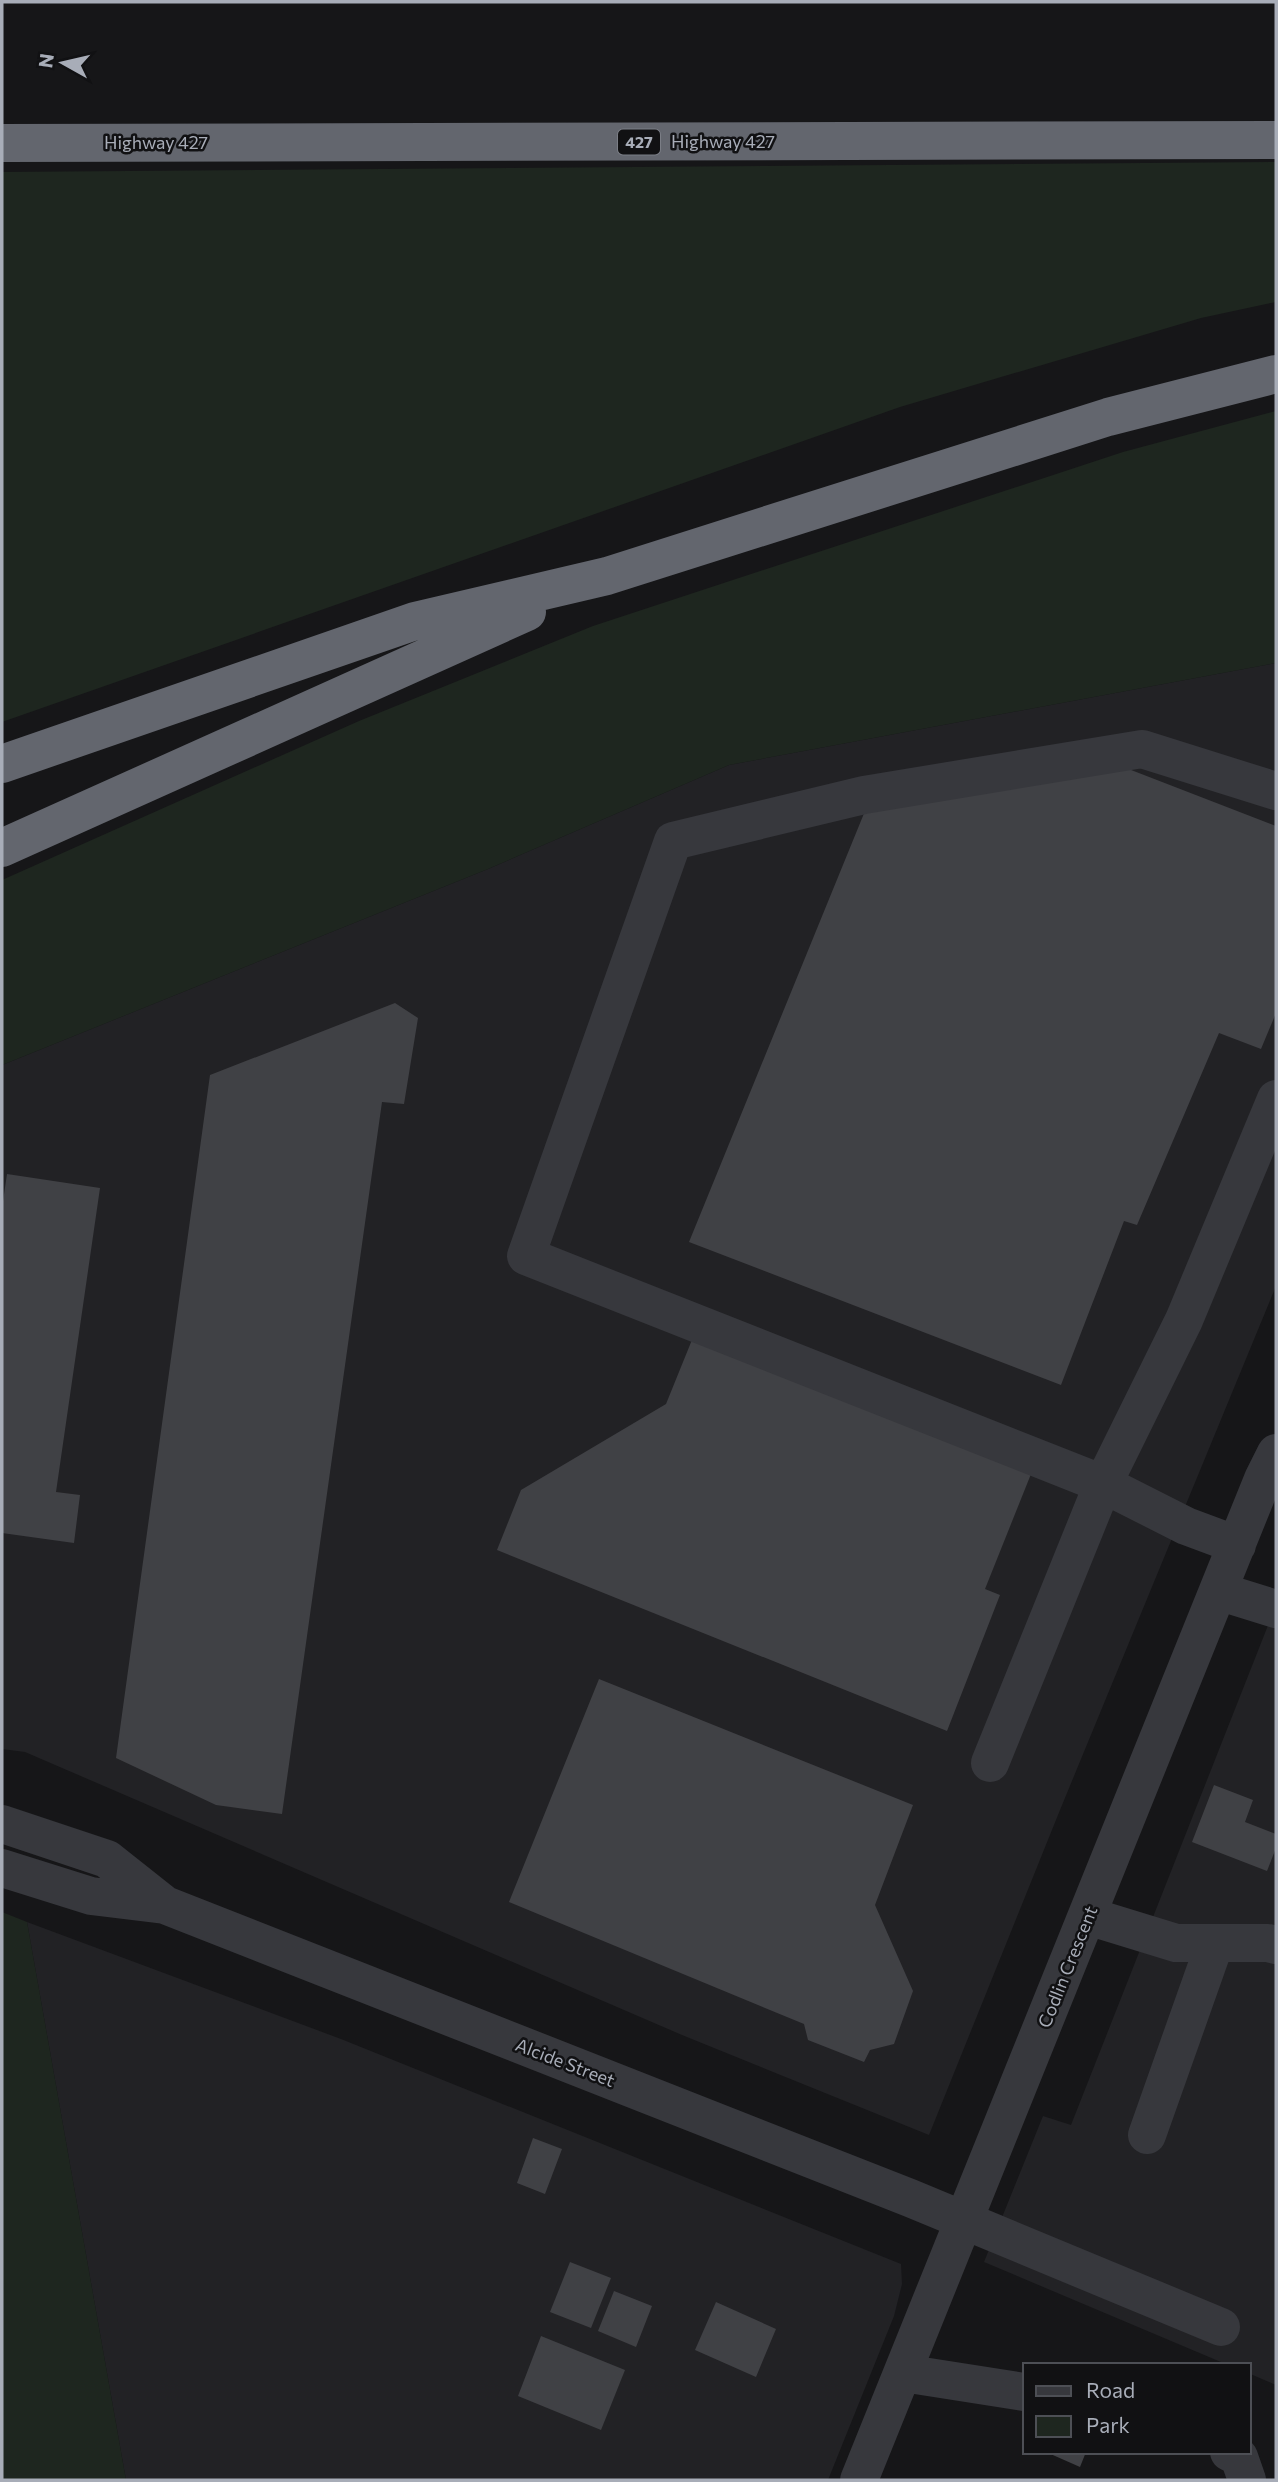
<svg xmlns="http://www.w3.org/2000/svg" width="1278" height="2482" font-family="Commissioner,sans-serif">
<rect width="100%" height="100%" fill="#161618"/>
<path fill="#222225" d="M1276,663V1286L1060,1810L929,2135L682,2035L25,1752L2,1749V1065L488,869L729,765Z
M1276,1605V2385L1248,2373V2365H1228L984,2262L1043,2116L1071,2125Z
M27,1922L341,2039L901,2264L902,2284L894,2316L828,2480H126Z"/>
<path fill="#1e261f" d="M1276,162V302L1201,318L900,407L2,722V172Z
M1276,411V663L729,765L488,869L2,1065V880L359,721L593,626L1123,452Z
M2,1912L27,1922L126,2480H2Z"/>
<path fill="#404145" d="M1113,763L1276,826V1013L1261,1049L1219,1033L1137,1225L1124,1221L1061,1385L689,1242L865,811Z
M395,1003L418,1018L404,1104L382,1102L282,1814L216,1805L116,1758L210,1075Z
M7,1174L100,1188L56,1492L80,1495L74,1543L2,1533V1208Z
M698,1325L1037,1459L985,1589L1000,1595L947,1731L497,1550L521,1490L666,1404Z
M599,1679L913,1805L875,1905L913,1991L894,2044L870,2050L864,2062L808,2040L804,2024L509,1902Z
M1214,1785L1253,1800L1245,1822L1276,1834V1848L1267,1871L1192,1842Z
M533,2138L562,2149L545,2194L517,2183Z
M570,2262L611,2278L591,2328L550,2312Z
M614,2291L652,2306L636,2347L598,2331Z
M716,2302L776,2329L756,2377L695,2350Z
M541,2336L625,2370L601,2430L518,2396Z
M1046,2452H1086L1080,2467Z"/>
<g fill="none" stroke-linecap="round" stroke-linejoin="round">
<path stroke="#37383d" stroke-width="38" d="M1237,1545L1186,1526L1103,1484L526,1256L673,841L864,795L1142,749L1276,791
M1218,1591L1276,1609
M990,1763L1103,1484L1184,1320L1276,1099
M2,1824L107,1859L165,1905
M2,1868L91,1896L165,1905L910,2198L1221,2327
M1088,1916L1176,1943H1268L1276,1945
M1147,2135L1215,1943
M903,2373L1024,2392
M1229,2452L1239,2457L1247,2480
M859,2480L1263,1479L1276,1453"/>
<path stroke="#63666e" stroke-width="38" d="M2,143L1276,140
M2,764L415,621L607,576L1108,417L1276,374
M2,848L527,612"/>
</g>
<g text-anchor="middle" stroke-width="5" stroke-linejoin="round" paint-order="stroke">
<rect fill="#111113" stroke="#7b7e86" stroke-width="2" x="618" y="129.5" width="42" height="25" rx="5"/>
<g font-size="16" font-weight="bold" fill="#a8adb8">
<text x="639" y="148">427</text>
</g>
<g font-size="18" fill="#a8adb8" stroke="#111113">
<text x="723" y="148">Highway 427</text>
<text x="156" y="149">Highway 427</text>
<text transform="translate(1068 1967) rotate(-68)" y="6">Codlin Crescent</text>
<text transform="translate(565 2063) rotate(21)" y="6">Alcide Street</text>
</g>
</g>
<rect width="1278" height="2482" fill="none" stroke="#a8adb8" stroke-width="7"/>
<rect x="1023" y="2363" width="228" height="91" fill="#111113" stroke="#4d4f55" stroke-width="2"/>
<rect x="1036" y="2386" width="35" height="10" fill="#37383d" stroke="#4d4f55" stroke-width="2"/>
<text x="1086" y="2398" font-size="21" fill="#a8adb8">Road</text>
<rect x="1036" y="2416" width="35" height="21" fill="#1e261f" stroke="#4d4f55" stroke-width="2"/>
<text x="1086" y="2433" font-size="21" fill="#a8adb8">Park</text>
<g transform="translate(63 63) rotate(278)" stroke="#111113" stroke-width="5" paint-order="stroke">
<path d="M0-5L12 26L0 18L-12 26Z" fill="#a8adb8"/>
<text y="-10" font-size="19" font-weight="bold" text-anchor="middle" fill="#a8adb8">N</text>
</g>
</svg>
